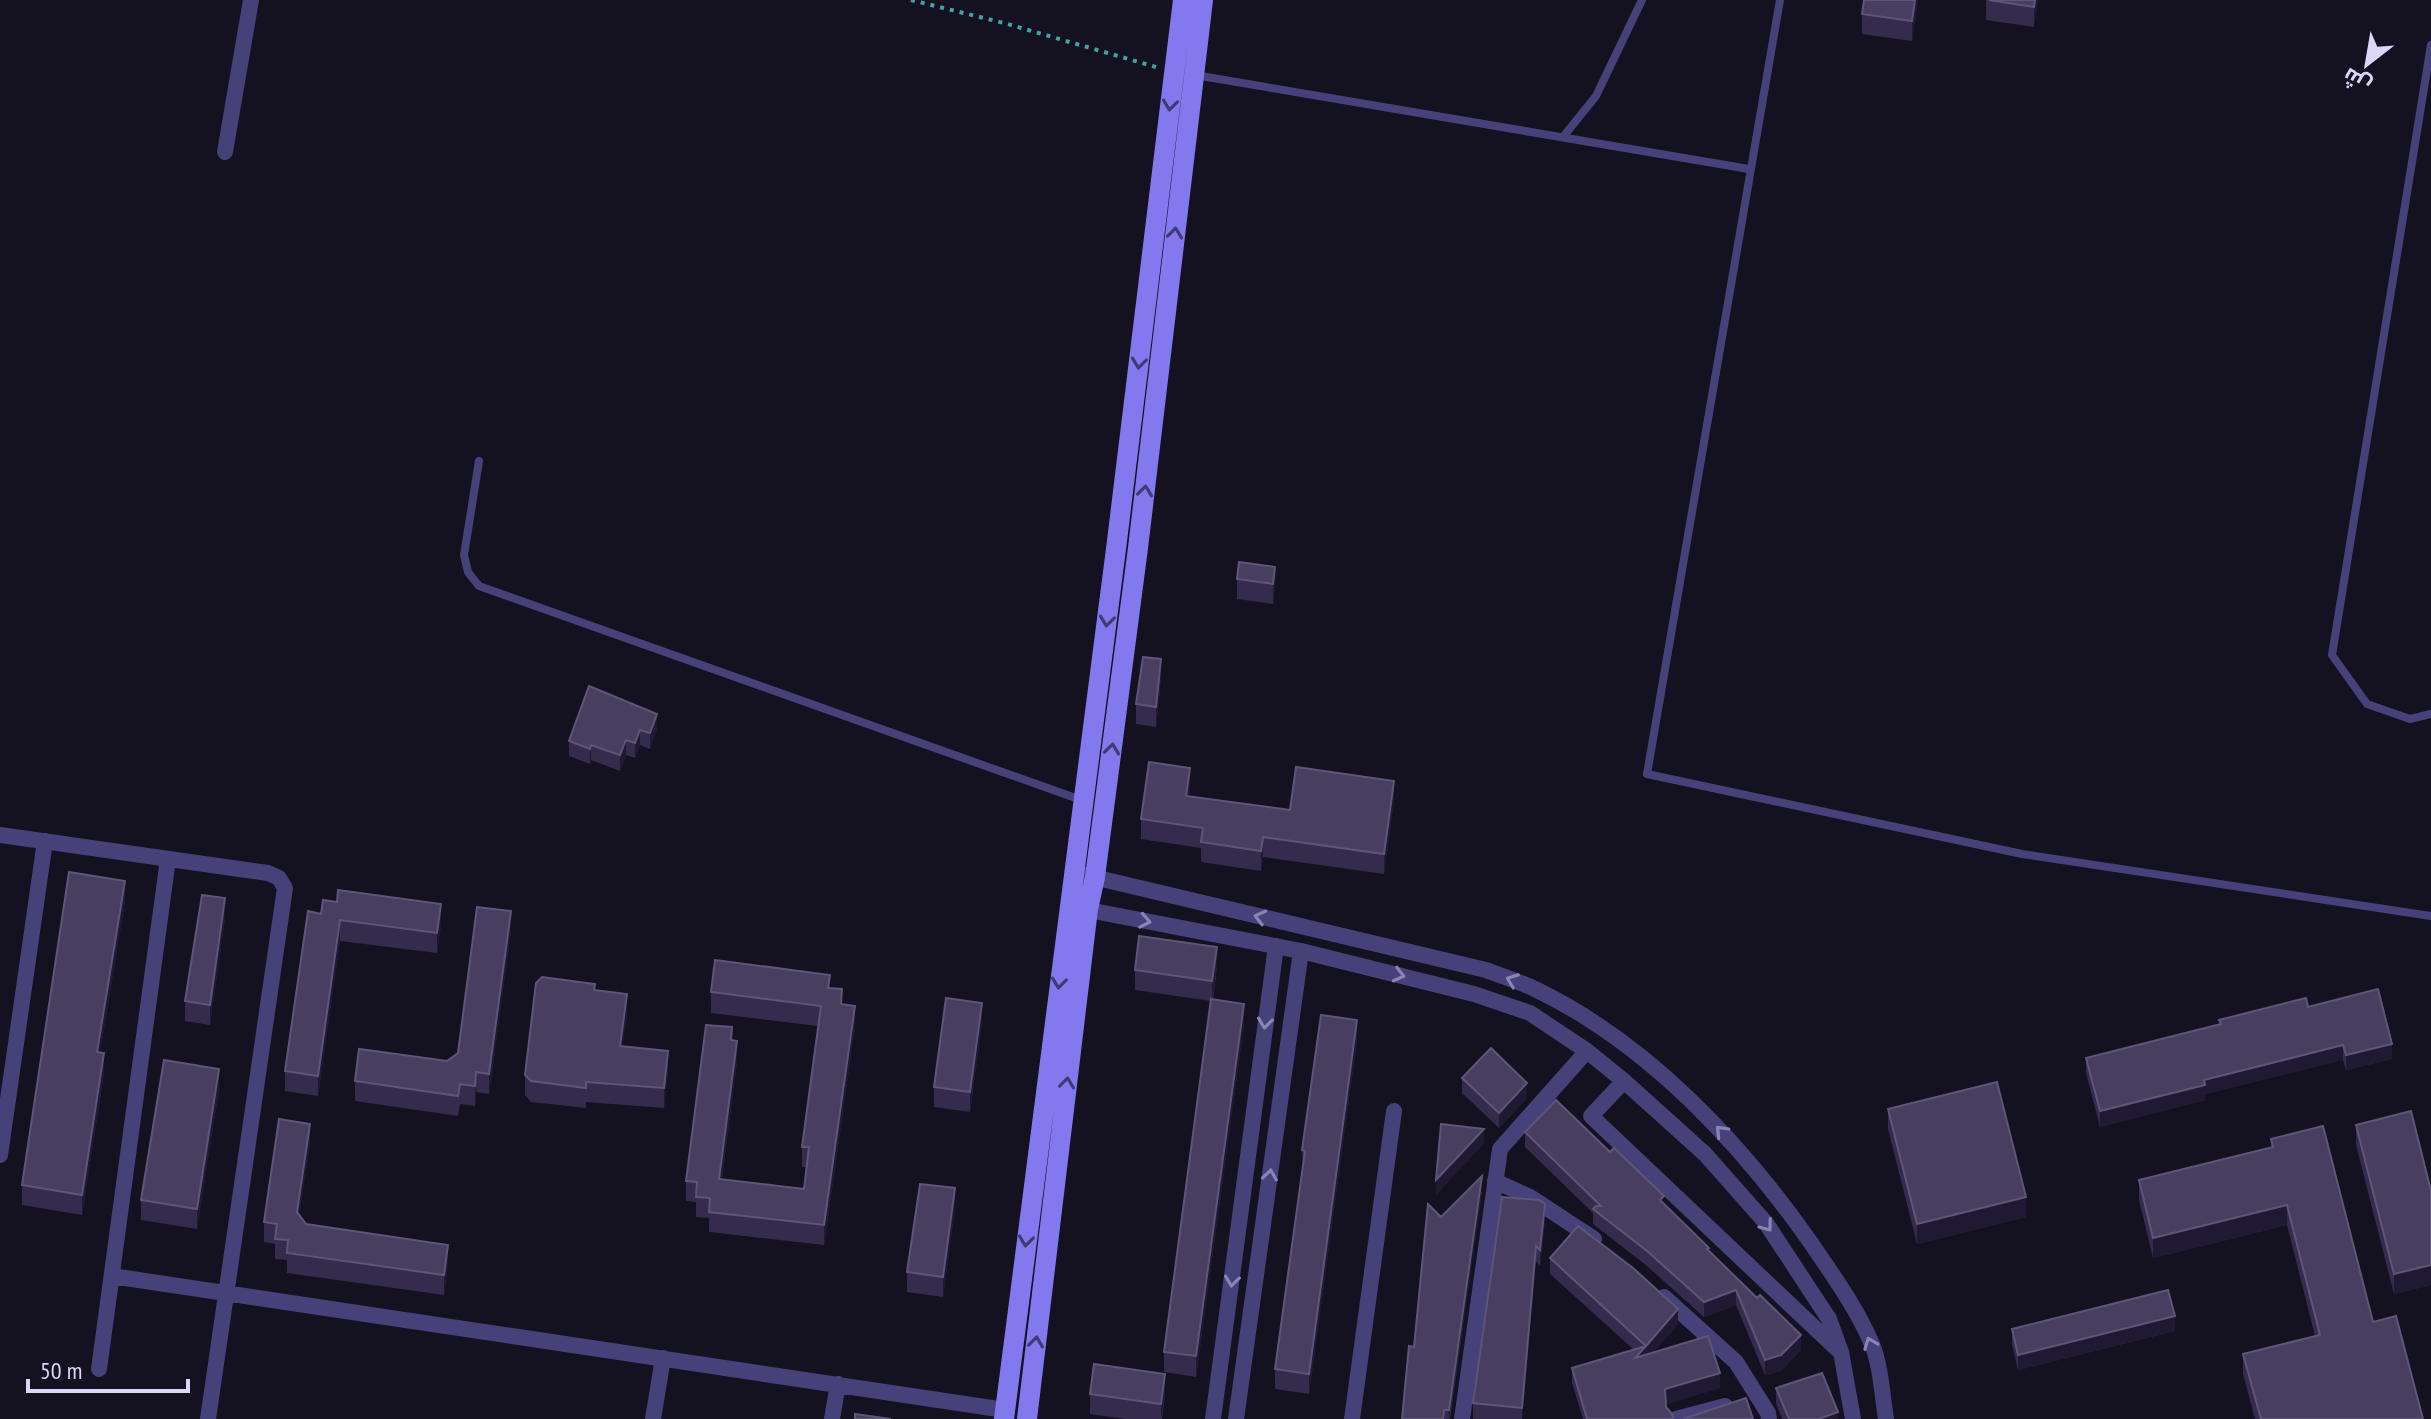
<svg xmlns="http://www.w3.org/2000/svg" width="2431" height="1419" font-family="'PT Sans Narrow',Cairo,sans-serif">
<rect width="100%" height="100%" fill="#141121"/>
<g fill="none" stroke-linecap="round" stroke-linejoin="round">
<path stroke="#3ea5a6" stroke-width="4" stroke-dasharray="4 6" stroke-linecap="butt" d="M911,0L1004,23L1156,67"/>
<path stroke="#47417a" stroke-width="8" d="M1780,0L1647,774L2022,854L2431,916
M2431,45L2332,655L2367,704L2410,719L2431,714
M1195,75L1749,169
M1563,137L1596,96L1642,0
M479,461L464,555L468,572L479,586L1084,801"/>
<path stroke="#47417a" stroke-width="16" d="M225,152L251,0
M0,835L268,873L279,878L285,888L208,1419
M1085,875L1486,970C1502,976 1521,982 1537,990C1648,1044 1741,1143 1811,1243C1832,1274 1856,1307 1871,1342C1881,1364 1882,1395 1886,1419
M1078,908L1301,951L1474,994L1530,1013L1587,1051L1624,1081L1705,1154L1766,1223L1829,1319L1841,1352L1853,1419
M1624,1081L1591,1116L1837,1349
M0,1155L45,841
M1495,1181L1530,1197L1594,1239
M112,1276L1005,1410
M1664,1297L1736,1362L1768,1413L1769,1419
M99,1369L168,859
M653,1419L663,1358
M832,1419L838,1384
M1213,1419L1276,946
M1236,1419L1301,951
M1352,1419L1394,1111
M1462,1419L1500,1149L1587,1051
M1676,1419L1725,1406"/>
<path stroke="#8379ee" stroke-width="20" d="M1004,1419L1116,549L1183,0
M1027,1419L1088,909L1095,877L1138,548L1203,0"/>
</g>
<path fill="#352c4d" d="M1864,0H1918L1912,41L1862,34V14Z
M1986,0H2038L2034,27L1986,20Z
M1275,567V587L1273,604L1237,599V579Z
M1161,679L1156,727L1136,724V704Z
M589,686L657,729L650,749L640,745L635,758L626,755L620,771L591,760L590,764L569,756V741Z
M1190,788L1189,796L1290,810L1394,801L1384,874L1263,857L1261,871L1201,862V848L1141,839V819Z
M125,901L100,1052L104,1073L82,1215L22,1205V1185Z
M321,914L441,924L437,953L340,941L318,1096L285,1091V1071Z
M225,918L210,1025L185,1021V1001Z
M511,931L489,1094L476,1092L475,1106L460,1104L458,1116L355,1101V1081L447,1061L458,1053Z
M1217,967L1213,1000L1244,1024L1196,1377L1164,1372V1352L1211,1001L1135,990V970Z
M830,988L842,1004L855,1026L824,1245L709,1232V1218L696,1217V1202L686,1201V1181L732,1040L737,1061L722,1179L804,1189L807,1167H802V1147L818,1026L711,1013V992Z
M595,990L627,1014L622,1046L668,1071L664,1108L586,1102V1108L531,1102L525,1095V1075Z
M2308,1007L2392,1059L2346,1070L2343,1060L2205,1094V1100L2100,1127L2086,1073V1058L2219,1025V1020Z
M982,1023L970,1112L934,1107V1087Z
M1357,1040L1309,1394L1275,1389V1369L1303,1170L1302,1150Z
M1462,1078L1527,1098L1499,1128L1462,1093Z
M219,1089L197,1229L141,1220V1200Z
M1888,1109L2026,1217L1917,1244L1888,1129Z
M2356,1125L2431,1191V1285L2394,1294L2356,1145Z
M1525,1132L1664,1204L1801,1350L1781,1371L1765,1375L1736,1305L1704,1317L1647,1266L1593,1224V1213L1525,1147Z
M2271,1139L2373,1322L2423,1419H2255L2243,1374V1354L2315,1336L2287,1225L2153,1258L2139,1200V1180L2271,1147Z
M310,1144L299,1215L306,1224L448,1265L444,1295L287,1273V1260L275,1259V1244L264,1242V1222Z
M1482,1191L1450,1419H1402L1441,1217Z
M955,1208L943,1297L907,1292V1272Z
M1545,1219L1540,1266L1536,1261L1522,1419H1473V1403Z
M1550,1258L1678,1324L1653,1353L1720,1388L1666,1404V1407L1673,1419H1583L1572,1383V1368L1633,1349L1550,1274Z
M2012,1329L2175,1331L2018,1370L2012,1344Z
M1776,1388L1838,1419H1782L1776,1403Z
M1090,1394H1165L1162,1419H1125L1090,1414Z"/>
<path fill="#201934" d="M1915,0H1918L1912,41V21Z
M2035,0H2038L2034,27V7Z
M1275,567V587L1273,604V584Z
M1161,659V679L1156,727V707Z
M657,714V729L650,749V733Z
M640,730V745L635,758V743Z
M626,740V755L620,771V755Z
M591,745V760L590,764V749Z
M1190,768V788L1186,816V796Z
M1394,781V801L1384,874V854Z
M1263,837V857L1261,871V851Z
M125,881V901L97,1072V1052Z
M225,898V918L210,1025V1005Z
M441,904V924L437,953V933Z
M511,911V931L489,1094V1074Z
M340,920V941L318,1096V1076Z
M1217,947V967L1212,1001V981Z
M627,994V1014L620,1066V1046Z
M982,1003V1023L970,1112V1092Z
M1244,1004V1024L1196,1377V1356Z
M855,1006V1026L824,1245V1225Z
M1357,1020V1040L1309,1394V1374Z
M737,1041V1061L719,1199V1179Z
M2392,1044V1059L2346,1070V1055Z
M2343,1045V1060L2205,1094V1100L2100,1127V1111L2204,1080Z
M668,1051V1071L664,1108V1088Z
M104,1053V1073L82,1215V1195Z
M219,1069V1089L197,1229V1209Z
M476,1072V1092L475,1106V1086Z
M1527,1083V1098L1499,1128V1113Z
M310,1124V1144L297,1232V1212Z
M1484,1129V1144L1436,1195V1180Z
M1482,1176L1480,1210L1449,1419V1410Z
M955,1188V1208L943,1297V1277Z
M2026,1197V1217L1917,1244V1224Z
M1545,1204V1219L1540,1266V1250Z
M2287,1205V1225L2153,1258V1238Z
M448,1245V1265L444,1295V1275Z
M1536,1246V1261L1522,1419V1408Z
M2431,1265V1285L2394,1294V1274Z
M1736,1290V1305L1704,1317V1302Z
M1678,1309V1324L1646,1361V1346Z
M2175,1316V1331L2018,1370V1355Z
M1801,1335V1350L1781,1371L1765,1375V1360Z
M1646,1346V1361L1635,1358Z
M1720,1373V1388L1665,1405V1389Z
M1165,1374V1394L1161,1419V1404Z
M1838,1412V1419H1819Z"/>
<path fill="#473e60" stroke="#5e5678" stroke-width="2" d="M1864,0H1915L1912,21L1862,14Z
M1989,0H2035L2034,7Z
M1239,562L1275,567L1273,584L1237,579Z
M1143,657L1161,659L1156,707L1136,704Z
M589,686L657,714L650,733L640,730L635,743L626,740L620,755L591,745L590,749L569,741Z
M1149,762L1190,768L1186,796L1290,810L1296,767L1394,781L1384,854L1263,837L1261,851L1201,842L1203,828L1141,819Z
M69,872L125,881L97,1052L104,1053L82,1195L22,1185Z
M338,890L441,904L437,933L340,920L318,1076L285,1071L308,911L321,914L323,900L337,902Z
M202,895L225,898L210,1005L185,1001Z
M477,907L511,911L489,1074L476,1072L475,1086L460,1084L458,1096L355,1081L359,1049L447,1061L458,1053Z
M1139,936L1217,947L1212,981L1135,970Z
M715,960L830,975L828,988L842,989L841,1004L855,1006L824,1225L709,1212L710,1198L696,1197L697,1182L686,1181L706,1025L732,1027L731,1040L737,1041L719,1179L804,1189L809,1147H802L821,1006L711,992Z
M542,977L595,984L594,990L627,994L620,1046L668,1051L664,1088L586,1082V1088L531,1081L525,1075L536,983Z
M2378,989L2392,1044L2346,1055L2343,1045L2204,1080L2205,1085L2100,1111L2086,1058L2221,1024L2219,1020L2306,998L2308,1007Z
M946,998L982,1003L970,1092L934,1087Z
M1211,999L1244,1004L1196,1356L1164,1352Z
M1321,1015L1357,1020L1309,1374L1275,1369L1305,1151L1302,1150Z
M1491,1048L1527,1083L1499,1113L1462,1078Z
M164,1060L219,1069L197,1209L141,1200Z
M1997,1082L2026,1197L1917,1224L1888,1109Z
M1556,1100L1610,1152L1614,1148L1664,1196L1660,1200L1709,1248L1707,1249L1757,1298L1760,1295L1801,1335L1781,1355L1765,1360L1736,1290L1704,1302L1647,1251L1593,1209L1596,1206H1601L1525,1132Z
M2411,1111L2431,1191V1265L2394,1274L2356,1125Z
M279,1119L310,1124L297,1212L306,1224L448,1245L444,1275L287,1253L288,1240L275,1239L277,1224L264,1222Z
M1441,1124L1484,1129L1436,1180Z
M2323,1126L2373,1322L2396,1316L2423,1419H2261L2243,1354L2320,1335L2287,1205L2153,1238L2139,1180L2273,1147L2271,1139Z
M1482,1176L1449,1410H1444L1443,1419H1402L1409,1346L1414,1347L1428,1204L1441,1217Z
M920,1184L955,1188L943,1277L907,1272Z
M1502,1197L1539,1200L1545,1204L1540,1250L1536,1246L1522,1408L1473,1403Z
M1578,1226L1633,1268L1678,1309L1646,1346L1550,1258Z
M2168,1290L2175,1316L2018,1355L2012,1329Z
M1708,1336L1720,1373L1665,1389L1666,1407L1672,1414L1673,1419H1587L1572,1368L1646,1346L1635,1358Z
M1094,1364L1165,1374L1161,1404L1090,1394Z
M1822,1373L1838,1412L1819,1419H1789L1776,1388Z
M1746,1398L1753,1419H1683Z
M855,1414L891,1419H855Z"/>
<defs><path id="oneway-chevron" d="M-2-3.5L2.5 0L-2 3.5" fill="none" stroke-width="1.6" stroke-linecap="round" stroke-linejoin="round" transform="scale(2)"/></defs>
<g stroke="#403b73">
<use href="#oneway-chevron" transform="translate(1170 105) rotate(97)"/>
<use href="#oneway-chevron" transform="translate(1175 233) rotate(-83)"/>
<use href="#oneway-chevron" transform="translate(1139 363) rotate(97)"/>
<use href="#oneway-chevron" transform="translate(1145 491) rotate(-83)"/>
<use href="#oneway-chevron" transform="translate(1107 621) rotate(97)"/>
<use href="#oneway-chevron" transform="translate(1112 749) rotate(-83)"/>
<use href="#oneway-chevron" transform="translate(1059 983) rotate(97)"/>
<use href="#oneway-chevron" transform="translate(1067 1083) rotate(-83)"/>
<use href="#oneway-chevron" transform="translate(1026 1241) rotate(97)"/>
<use href="#oneway-chevron" transform="translate(1036 1342) rotate(-83)"/>
</g>
<g stroke="#8a84b4">
<use href="#oneway-chevron" transform="translate(1260 917) rotate(-166)"/>
<use href="#oneway-chevron" transform="translate(1145 921) rotate(11)"/>
<use href="#oneway-chevron" transform="translate(1399 975) rotate(14)"/>
<use href="#oneway-chevron" transform="translate(1512 980) rotate(-159)"/>
<use href="#oneway-chevron" transform="translate(1265 1023) rotate(97)"/>
<use href="#oneway-chevron" transform="translate(1721 1131) rotate(-134)"/>
<use href="#oneway-chevron" transform="translate(1270 1175) rotate(-82)"/>
<use href="#oneway-chevron" transform="translate(1767 1226) rotate(53)"/>
<use href="#oneway-chevron" transform="translate(1232 1281) rotate(97)"/>
<use href="#oneway-chevron" transform="translate(1870 1343) rotate(-111)"/>
</g>
<g transform="translate(2367 64) rotate(211)" stroke="#141121" stroke-width="6" paint-order="stroke">
<path d="M0-6L14 30L0 20L-14 30Z" fill="#dcd6fa"/>
<text y="-12" font-size="22" font-weight="bold" text-anchor="middle" fill="#dcd6fa">ش</text>
</g>
<path d="M28 1379v12h160v-12" fill="none" stroke="#dcd6fa" stroke-width="4"/>
<text x="40" y="1379" font-size="24" fill="#dcd6fa" stroke="#141121" stroke-width="6" paint-order="stroke">50 m</text>
</svg>
